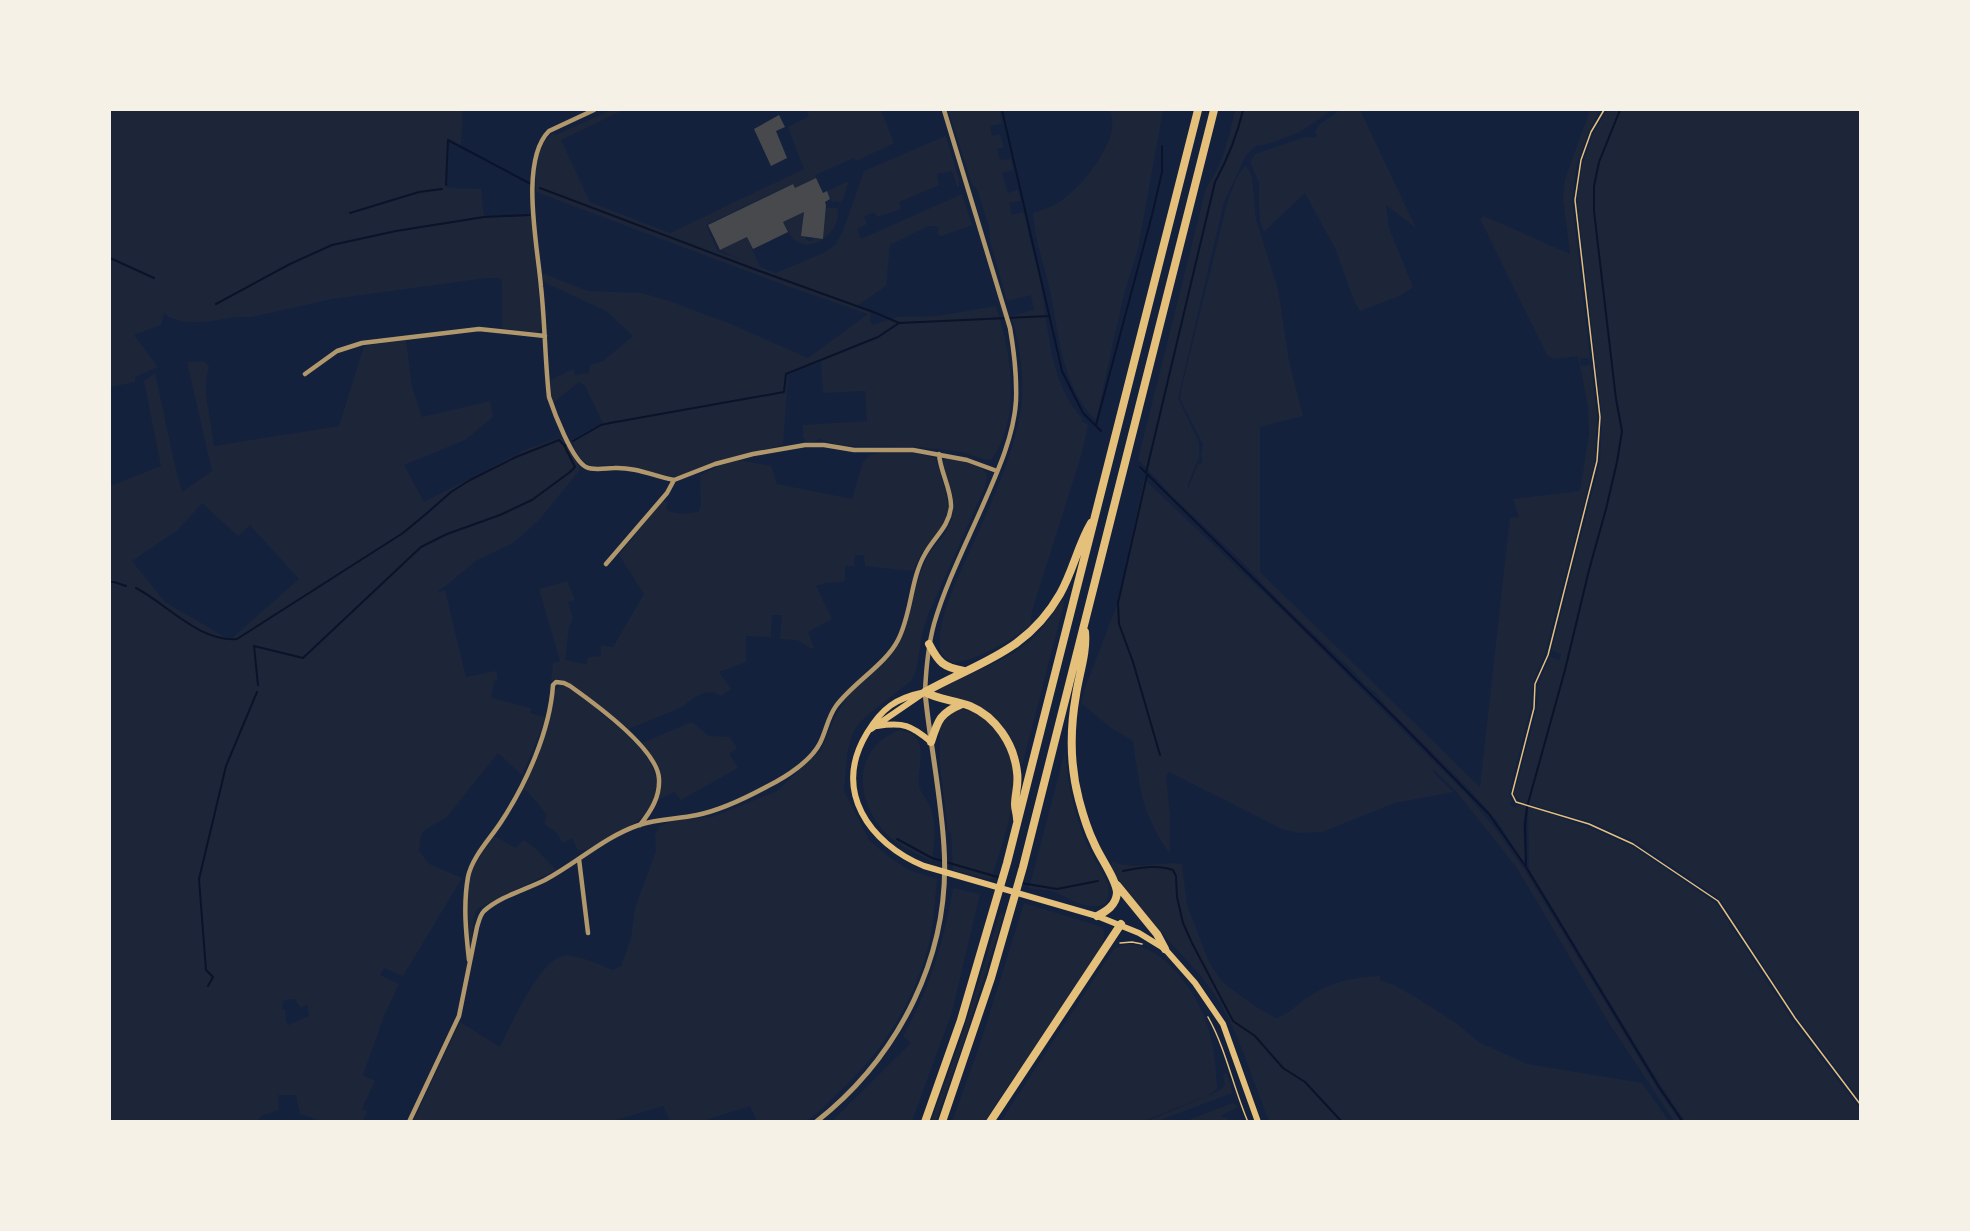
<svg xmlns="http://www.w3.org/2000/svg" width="1970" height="1231" font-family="'Source Sans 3',sans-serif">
<rect width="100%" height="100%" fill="#14213d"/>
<path fill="#1d2539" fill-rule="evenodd" d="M110,110H463L461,146L449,142L447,188L481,189L484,217L531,216L542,328L537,333L502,328V281L500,278H487L332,299L252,317H237L206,322H186L170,318L164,313L161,325L134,335L158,367L135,377V382L110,387Z
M611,110H624L561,140L590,202L670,233L804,169L788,127L809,116L806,110H881L894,143L857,161L854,158L815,175L816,178L795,188L792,184L706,225L718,251L742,260L720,250L747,237L760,267L776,273L825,252L836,244L843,231L864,171L945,136L946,137L959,179V187H957L952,171L937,174L939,185L899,202L901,209L877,217L874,212L864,217L867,224L857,229L861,239L962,194L972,225L942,236L938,235L937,233L939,228L935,226H928L890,245L886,286L858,305L871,313L870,321L873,325L897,317L938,316L996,306C1011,352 1022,416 992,459L986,460L962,452L921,447L855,446L839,445L819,439L814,442H807L803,437V425L867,421L865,391L823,393L821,362L788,375L783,445L721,460L691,473L672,477L636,468L604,465L593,467L584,462L578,456L571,440L603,423L585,386L579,382L553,403L550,385L551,380L573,369L575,375L589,373L590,365L603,361L633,336L606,311L544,282L542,273L588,291L642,293L669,301L731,324L808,358L868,314L784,285L536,192C536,172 534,144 554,133L555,135L558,134Z
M948,110H999L1002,124L990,126L992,136L1000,134L1004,147L997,149L1000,160L1011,159L1013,170L1002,173L1008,193L1018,190L1021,201L1009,203L1012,215L1023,212L1025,217C1029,238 1035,259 1040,280C1049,326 1048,383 1083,419L1081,421L1088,425L1082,453L1032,611L1031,619L1032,625C1009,641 983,658 954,663C947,659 941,657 940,648C936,620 963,566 975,540C991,503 1009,464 1018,424C1027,389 1021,349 1011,316L1034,310L1031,295L1007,301L990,241L989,227L977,189L972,184Z
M1110,110H1163L1138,249L1124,294L1096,420C1063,389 1059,337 1051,295C1045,268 1035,241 1033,213C1042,210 1052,207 1059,202C1079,190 1110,151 1112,128C1113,122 1111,115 1110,110Z
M1235,110H1332L1300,132L1268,144L1256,146L1246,155L1224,202L1178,398L1199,443V457L1188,484V489L1198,464L1203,463L1201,455L1203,444L1180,399L1182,386L1227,204C1232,191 1235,175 1246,166L1252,176L1256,220L1278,289L1289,361L1303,416L1260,427V572L1480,787L1510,518L1519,517L1513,499L1580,491L1589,434L1588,407L1578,356L1554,359L1547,355L1480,219L1484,216L1570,254L1563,198L1565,179L1590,110H1600L1589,131L1577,164L1572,200L1590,358H1580L1581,366L1591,365L1597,417L1595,460L1545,654L1533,683L1531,707L1509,794L1512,801L1509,804L1516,808L1517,805L1526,806L1523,825L1525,860L1522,861L1498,822L1468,788L1385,705L1376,693L1365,685L1354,672L1284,606L1240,560L1173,497L1138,459L1206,188C1224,162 1228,140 1235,110Z
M1340,110H1360L1416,228L1386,205L1389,228L1413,287L1400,296L1360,311L1355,303L1335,248L1305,193L1264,232L1260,221L1259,209V183L1250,162L1255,154L1305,137L1316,138L1317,136L1315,131L1320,124Z
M1607,110H1860V1100L1797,1017L1720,899L1635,841L1590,822L1522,802L1516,797L1514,794L1537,709L1538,685L1550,657L1559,660L1561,654L1553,651L1552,649L1600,462L1602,417L1577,200L1582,166L1593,134Z
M849,181L843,200L839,203L838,201L832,202L827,191Z
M826,208H837C844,228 813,257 793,239C789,234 786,227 783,222L804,212L801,236L805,237L808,241H812L814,238L823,239Z
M406,340L412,387L422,417L490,401L493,417L465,440L404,465L424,502L527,449L558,438L563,439L579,466V471L574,477L539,520L521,536L513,543L477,560L447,585L439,590L438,593L445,590L466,677L495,671L497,674V680L494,681L491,698L531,708L530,713L546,718L522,775L498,753L446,818L426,829L421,835L419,851L429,864L462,878L403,976L384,968L380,975L399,984L384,1016L363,1075L375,1081L362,1109L367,1111L363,1121H322L300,1114L296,1095H278L279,1110L261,1116L258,1121L110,1122V486L161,466L144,381L155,373L175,466L182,492L212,471L187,362L203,361L209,366L206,379V394L214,446L339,426L364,346ZM202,503L238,536L250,525L299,579L230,640L165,602L132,561L178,530ZM290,999H294L301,1008L307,1004L309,1016L289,1025L286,1022L285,1010L282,1009L283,1001Z
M890,451H908L935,458L946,492L948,510L942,527L935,538L922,552L913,571L865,566L864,555H855L854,566H845V580L843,582L826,583L816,586L832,619L808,632L814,648L811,649L797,640L780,639L782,615H772L771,637L746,636V662L719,672L731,689L721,696L713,692L704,693L695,697L682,707L629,729L570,684C563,680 558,676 551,681L553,663L560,661L539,589L567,581L575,600L568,602L573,618L569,627L565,660L586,664L588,657L601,656V645L613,647L644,594L619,555L662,501L668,502L666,506L668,511L680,514L698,512L701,505L700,475L721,465L739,460L771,466L777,484L852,499L863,462L870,455Z
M946,458L973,464L981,468L987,474L985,487L928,615L923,631L916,671L911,681L870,713L858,724L852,735L847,754L844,791L869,840L888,856L909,870L937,879C935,902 934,925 928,947C914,1003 880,1055 838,1093C830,1101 814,1119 803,1121C793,1124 769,1121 757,1121L750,1106L703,1121H670L663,1106L613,1121L413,1122L460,1022L500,1047C510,1027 541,958 563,956C579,954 599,965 613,970L621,966L631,938L635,908L656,851L655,835L660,826L672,821L712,817L777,791L821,750L835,717L845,700L861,681L886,660L900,642L911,609L916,585L928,554L945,534L952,519L953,499L943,469V462Z
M1144,479L1281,609L1467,795L1494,827L1524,869L1659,1091L1680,1121H1674L1607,1020L1517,868L1455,790L1434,770L1433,772L1453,792L1395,803L1322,832L1300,833L1282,829L1169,772L1166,777L1170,816V854C1141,813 1140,788 1133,741L1111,728L1081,703L1085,688L1117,605Z
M1064,600V604L1022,766L1009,736L992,715L938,694L937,691C967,672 1005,664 1032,639C1044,628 1052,614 1061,601Z
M561,684C576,690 590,703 602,714C631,737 679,774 645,814C634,827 602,840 586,850H578L572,838L563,843L556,832L544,824L547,815L528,792L523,789L548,728L555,690Z
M959,709C973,710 981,716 991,726C1034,767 1005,832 991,880L953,870L951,833L948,831L940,765V728C942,719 950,713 959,709Z
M692,722L709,736L730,737L737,748L729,754L738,768L681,800L674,792L658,800C665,777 657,761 642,743Z
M899,730C932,734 917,765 919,784C920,794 928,800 931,809C937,827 934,844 932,861C915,853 894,844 882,829C854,795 854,748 899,730Z
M1065,751C1067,783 1075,817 1088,847C1094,859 1104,873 1108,885C1110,892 1108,897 1106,903C1088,913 1068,897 1052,891C1044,889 1038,891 1029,888Z
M1528,806L1588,827L1632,846L1716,903L1792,1020L1860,1109L1859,1121H1685L1661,1086L1529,869Z
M494,836L516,848L524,840L535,848L556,870L477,909C470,922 475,938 470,949C467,925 463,887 475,864C481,854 488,845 494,836Z
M1112,861C1133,872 1160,860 1182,864L1187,905L1209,962L1220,979L1227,986L1261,1010L1276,1018C1288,1015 1297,1004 1308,997C1331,982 1353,977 1380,976V980L1394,985L1420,1000L1456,1023L1479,1042L1527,1064L1642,1083L1669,1121H1269C1252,1080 1241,1036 1217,998C1201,973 1179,953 1160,931C1142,911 1126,891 1111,869Z
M953,888L980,894L952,1012L912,1121H832L911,1043L903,1036C930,988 944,942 953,888Z
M1024,903L1102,927L1104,931L1103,944L985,1121L952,1122L981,1041Z
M1000,913L1004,914L965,1039L936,1121H931L961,1038Z
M1129,944C1165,947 1197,993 1207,1024C1214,1044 1216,1068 1217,1089L1207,1096L1143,1121H1001L1109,956L1115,948Z
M1226,1072L1231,1085L1232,1093L1158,1121H1147L1219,1091L1225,1085L1223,1076Z
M1233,1103L1238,1107L1220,1116L1226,1118L1229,1121H1186Z"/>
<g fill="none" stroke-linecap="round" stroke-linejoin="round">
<path stroke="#0b132b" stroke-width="2" d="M1002,110L1062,371L1083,413L1101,431
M446,185L448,140L529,183
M540,188L754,269L876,313L899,323
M350,213L419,192L442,189
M110,258L154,278
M216,304L290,264L332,245L396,231L484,217L529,215
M1096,425L1152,215L1162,172V146
M573,441L601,425L610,423L784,392L786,374L878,337L899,323L1050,316
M1140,467L1399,722L1489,814L1526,867L1659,1087L1683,1122
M1146,473L1215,182C1228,158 1237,136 1243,110
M1147,475L1118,603L1119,624L1133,662L1160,755
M110,582H114L126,586
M136,588C167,604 199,642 237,639L403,533L426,514L451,492L470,480L516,457L559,440L564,445
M258,685L254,646L303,658L421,547L447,534L500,515L532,500L570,472L575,467L564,445H566
M897,839L932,858L1001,878
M1526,865L1525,825L1527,807L1565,670L1589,570L1606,509L1617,462L1622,431L1616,399L1594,211V186L1599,162L1620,110
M1123,871C1139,868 1157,864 1173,870L1176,876L1177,897L1183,923L1192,943L1233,1021L1255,1036L1283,1068L1305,1082L1342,1122
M1021,883L1057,889L1098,881
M208,986L213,977L206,970L199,879L226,766L257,692"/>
</g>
<path fill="#48494c" d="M779,115L785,127L776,131L787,158L771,166L754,129Z
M816,178L823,193L827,191L830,199L825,202L826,205L823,239L801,236L804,212L783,222L788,232L753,249L747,237L720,250L708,225L793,184L795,188Z"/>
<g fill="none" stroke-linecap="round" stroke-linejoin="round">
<path stroke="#e5c07b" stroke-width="1.5" d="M1604,110L1591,132L1581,160L1575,200L1600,417L1597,461L1548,655L1535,684L1534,708L1512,794L1516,802L1589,824L1633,844L1718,901L1795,1018L1860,1104
M1120,943L1132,942L1142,944
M1208,1017C1226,1049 1233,1087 1248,1122
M110,1120L111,1122"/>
<path stroke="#b1986c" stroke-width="4.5" d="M594,110L549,131C519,161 538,248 541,287C545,324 545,360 549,397C554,412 572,460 586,467C594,471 606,468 614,468C635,467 654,476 674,480
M305,374L337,351L362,343L479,329L545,336
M606,564L667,493L674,480L715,464L753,454L805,445H824L854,450H913L967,460L997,471
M925,692C926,670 928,646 934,624C946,583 966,544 983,505C997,473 1014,436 1016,401C1017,376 1014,351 1010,328L944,110
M579,859L588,933
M469,960C466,933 463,905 468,877C472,857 490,839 501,822C526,784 550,731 553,685L556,682L564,683L570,686C594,703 658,749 659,779C660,797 651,811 640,825
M409,1122L459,1016L477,927C479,921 480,915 484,911C501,896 525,890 545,880C577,863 604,837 639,825C657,819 678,819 697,815C722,810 746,798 768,786C786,777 811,761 820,743C826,731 828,717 836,706C853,683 886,664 898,640C912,613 910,580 925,554C934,537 949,527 951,507C952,491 940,471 939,454"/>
<path stroke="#b1986c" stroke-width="5" d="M816,1122C900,1056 951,954 944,847C941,795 930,744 925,692"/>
<path stroke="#e5c07b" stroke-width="6" d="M925,692C896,698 882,708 867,733C832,791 869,843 924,866L1097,916L1139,933L1165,949L1195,983L1223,1024L1258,1122
M877,726C903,722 911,725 931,742
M871,729L925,692"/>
<path stroke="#e5c07b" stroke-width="8" d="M1085,632C1087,653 1079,674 1076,695C1070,729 1070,766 1079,800C1083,815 1087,829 1094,843C1099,856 1117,880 1117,893C1116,905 1107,911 1097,916
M929,644C939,663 943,667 964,671
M925,692C979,662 1027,652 1060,594C1073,571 1078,545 1091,523
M925,692C939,700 955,700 970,706C996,717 1014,744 1017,772C1019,784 1015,794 1015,805C1015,809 1017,814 1017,819
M931,742C938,720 940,713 962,704
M1117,885L1157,934L1165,949
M925,1122L961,1020L1007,863L1198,110
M942,1122L991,978L1023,867L1214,110
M990,1122L1121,924"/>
</g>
<rect width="1970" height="1231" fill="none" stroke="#f6f1e7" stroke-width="222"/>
</svg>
